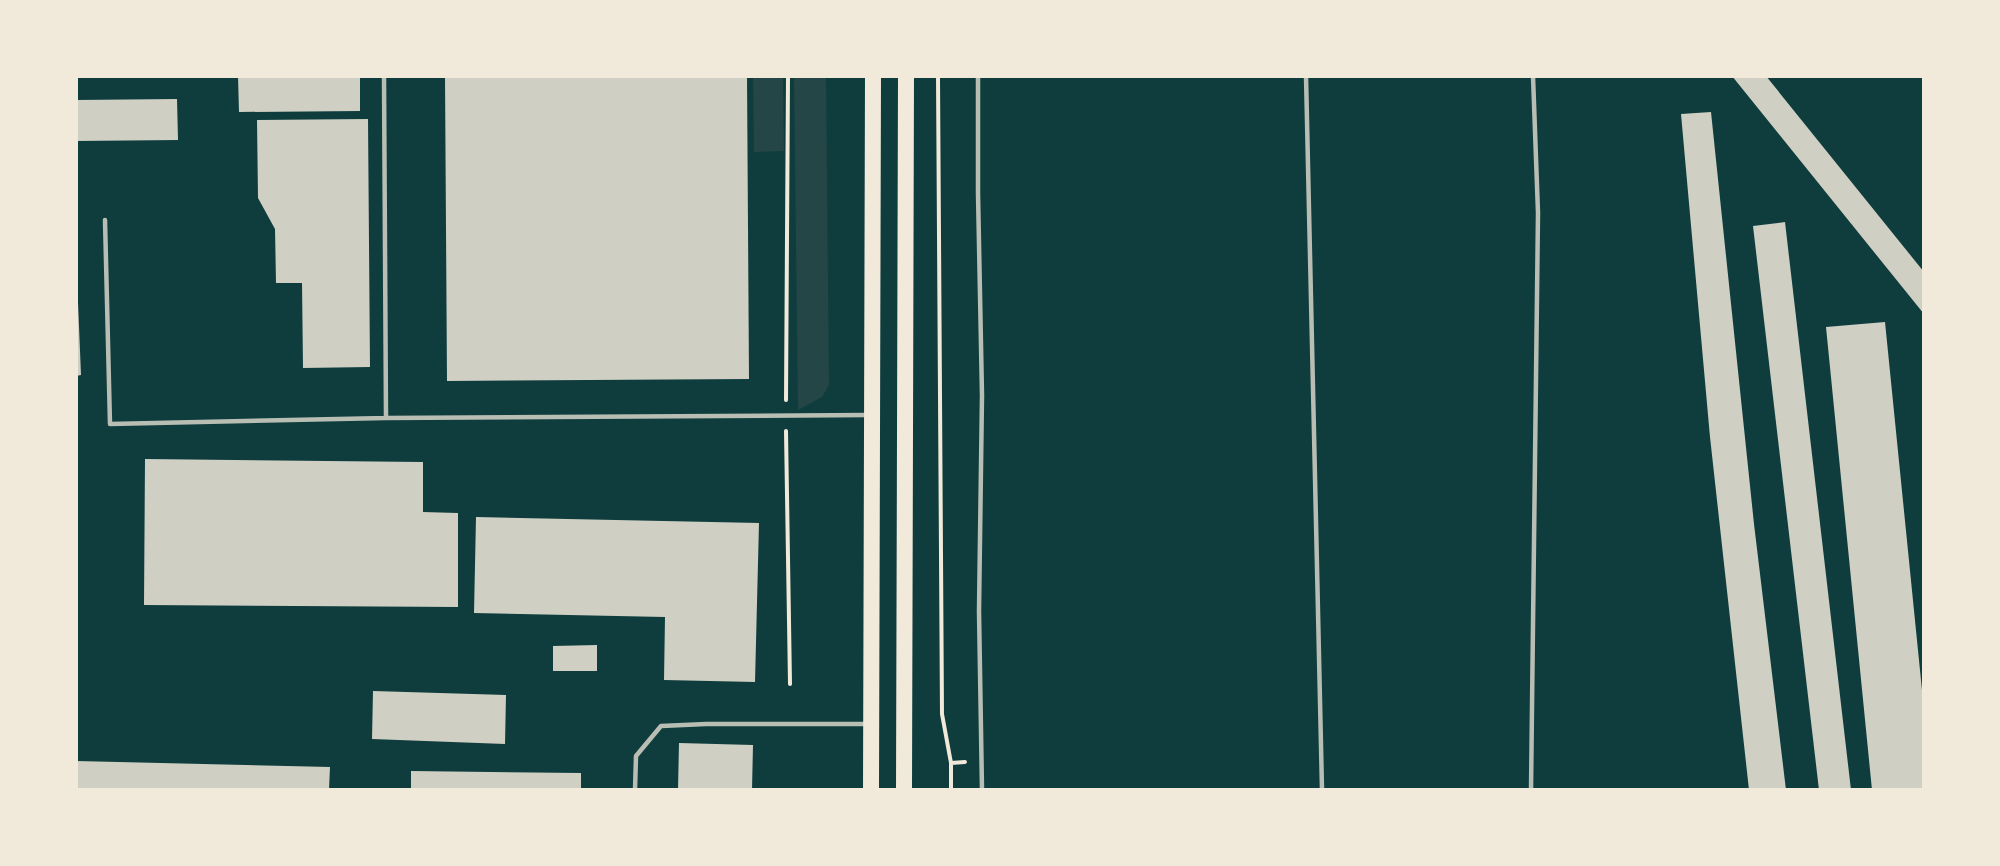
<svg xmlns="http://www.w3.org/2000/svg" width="2000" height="866" font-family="Bitter,serif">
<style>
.green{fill:#244646}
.building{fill:#cfcfc3}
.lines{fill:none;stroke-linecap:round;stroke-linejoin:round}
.path{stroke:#f1e9da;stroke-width:4}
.service{stroke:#b8beb3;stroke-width:4.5}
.trunk{stroke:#f1e9da;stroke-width:16}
</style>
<rect width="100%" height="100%" fill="#0f3d3e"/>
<!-- green -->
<path class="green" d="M 753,77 L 783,77 L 784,151 L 754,152 Z
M 794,77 L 826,77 L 829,385 L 822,397 L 798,410 Z"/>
<!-- building -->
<path class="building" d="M 238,76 L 360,76 L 360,111 L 239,112 Z
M 445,76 L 747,76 L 749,379 L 447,381 Z
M 1732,76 L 1766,76 L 1924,272 L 1924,314 Z
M 177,99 L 178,140 L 76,141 L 76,100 Z
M 1711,112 L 1754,524 L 1786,790 L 1749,790 L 1710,437 L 1681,114 Z
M 368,119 L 370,367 L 303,368 L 302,283 L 276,283 L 275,229 L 258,198 L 257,120 Z
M 1785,222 L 1851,790 L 1819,790 L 1753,226 Z
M 76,302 L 78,302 L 81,375 L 76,376 Z
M 1885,322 L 1924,710 L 1924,790 L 1872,790 L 1826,327 Z
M 145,459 L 423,462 L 423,512 L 458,513 L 458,607 L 144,605 Z
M 476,517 L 759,523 L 755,682 L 664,680 L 665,617 L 474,613 Z
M 597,645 L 597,671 L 553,671 L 553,646 Z
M 373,691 L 506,695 L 505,744 L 372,739 Z
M 679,743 L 753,745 L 752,790 L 678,790 Z
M 76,761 L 330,767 L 329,790 L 76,790 Z
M 411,771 L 581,773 L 581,790 L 411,790 Z"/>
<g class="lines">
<!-- path -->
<path class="path" d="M 938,76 L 942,714 L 951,763 L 951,790
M 786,400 L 788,76
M 786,431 L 790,684
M 951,763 L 965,762"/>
<!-- service -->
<path class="service" d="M 384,76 L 386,418
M 978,76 L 978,193 L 982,395 L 979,611 L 982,790
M 1306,76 L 1322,790
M 105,220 L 110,424 L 386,418 L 869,415
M 635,790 L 636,756 L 661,726 L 706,724 L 868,724
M 1531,790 L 1538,213 L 1533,76"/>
<!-- trunk -->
<path class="trunk" d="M 871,790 L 873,76
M 904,790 L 906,76"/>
</g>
<!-- border -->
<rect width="2000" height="866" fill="none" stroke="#f1e9da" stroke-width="156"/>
</svg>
